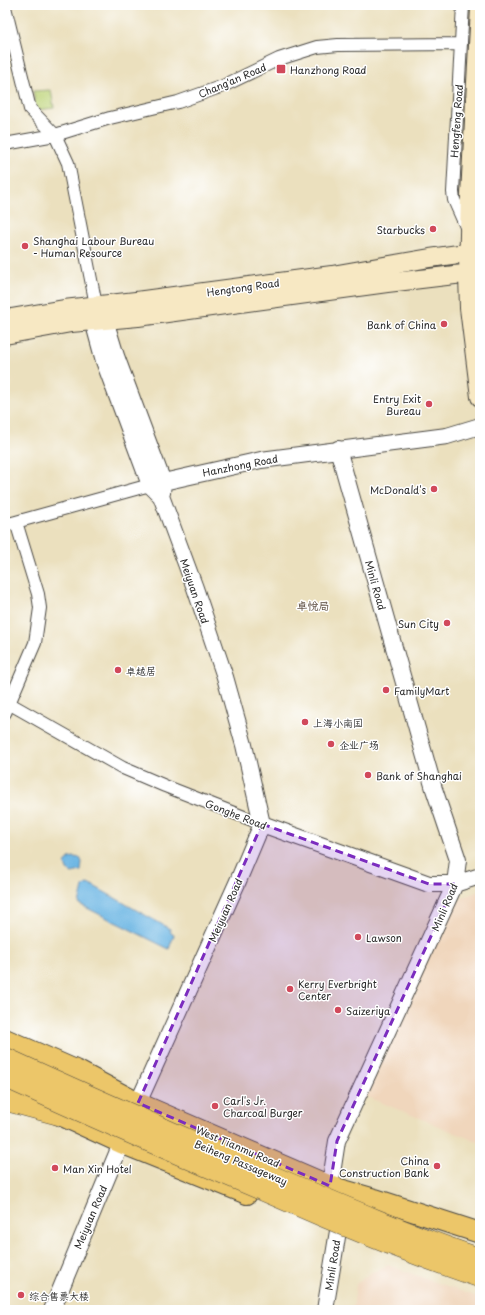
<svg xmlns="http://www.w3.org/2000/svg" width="485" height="1315" font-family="'Playpen Sans','LXGW WenKai TC',sans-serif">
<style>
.built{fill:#f0d6bc}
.green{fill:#bed479;stroke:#748052}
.water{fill:#6bb5e3;stroke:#4b7087}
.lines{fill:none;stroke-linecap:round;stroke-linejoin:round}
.minor-casing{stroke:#484641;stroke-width:14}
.tertiary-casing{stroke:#484641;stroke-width:18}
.secondary-casing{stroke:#484641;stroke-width:20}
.primary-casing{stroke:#484641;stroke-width:22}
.trunk-casing{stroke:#484641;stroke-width:22}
.minor{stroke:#fff;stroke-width:12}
.tertiary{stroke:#fff;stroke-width:16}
.secondary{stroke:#f7e8c3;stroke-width:18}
.primary{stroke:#ecc669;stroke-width:20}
.trunk{stroke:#ecc669;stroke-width:21}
.secondary-bridge-casing{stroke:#484641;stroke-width:20;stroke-linecap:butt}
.trunk-bridge-casing{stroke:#484641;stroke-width:22;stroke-linecap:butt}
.secondary-bridge{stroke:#f7e8c3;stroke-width:18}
.trunk-bridge{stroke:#ecc669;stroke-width:21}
.marked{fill:#7b2cbf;fill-opacity:0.2;stroke:#7b2cbf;stroke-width:3;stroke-dasharray:8 5;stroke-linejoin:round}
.poi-dot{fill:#d1495b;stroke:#fff;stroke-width:1.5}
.labels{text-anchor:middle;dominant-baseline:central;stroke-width:3;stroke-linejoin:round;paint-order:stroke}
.poi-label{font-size:10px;fill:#2b2b2b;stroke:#fff;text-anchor:start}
.street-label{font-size:10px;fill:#2b2b2b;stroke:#fff}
.neighbourhood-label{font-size:11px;font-weight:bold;fill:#67594d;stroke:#fff}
</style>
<rect width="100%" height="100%" fill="#fff"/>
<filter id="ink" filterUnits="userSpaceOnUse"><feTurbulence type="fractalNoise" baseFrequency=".025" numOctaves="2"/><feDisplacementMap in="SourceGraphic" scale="8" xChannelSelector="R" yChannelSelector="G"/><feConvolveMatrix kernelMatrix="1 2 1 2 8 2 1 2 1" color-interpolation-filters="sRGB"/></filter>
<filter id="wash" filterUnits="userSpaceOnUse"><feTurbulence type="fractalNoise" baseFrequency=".012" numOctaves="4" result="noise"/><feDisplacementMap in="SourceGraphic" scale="16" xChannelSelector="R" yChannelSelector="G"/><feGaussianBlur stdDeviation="0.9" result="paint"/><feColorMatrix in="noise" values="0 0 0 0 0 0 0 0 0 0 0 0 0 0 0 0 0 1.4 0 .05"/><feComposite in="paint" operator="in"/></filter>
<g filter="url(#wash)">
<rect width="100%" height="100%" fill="#ebe0be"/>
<!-- built -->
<path class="built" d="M 480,891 L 480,1143 L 365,1096 L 452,907 L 463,897 Z
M 388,1265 L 480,1298 L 480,1310 L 353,1310 L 356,1284 L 370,1273 Z"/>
<!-- green -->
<path class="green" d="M 51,90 L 54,108 L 36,110 L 33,91 Z"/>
<!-- water -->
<path class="water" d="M 74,857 L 80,858 L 82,862 L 81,871 L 72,873 L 67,870 L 65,864 L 69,858 Z
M 86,884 L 92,885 L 170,929 L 171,933 L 174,935 L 169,949 L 79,904 L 83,887 Z"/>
</g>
<g filter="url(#ink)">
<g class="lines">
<defs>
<path id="minor" d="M 463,5 L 453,192 L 454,200 L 467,229
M 5,7 L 30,109 L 55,135 L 68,163 L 96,305
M 5,144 L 55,135 L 110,118 L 178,102 L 223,86 L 279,59 L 317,47 L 338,45 L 461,44
M 5,525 L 150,485
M 5,701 L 123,768 L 165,786 L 262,824
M 5,713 L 35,643 L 40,608 L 38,594 L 16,522"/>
<path id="tertiary" d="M 99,310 L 105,320 L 116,356 L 163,482 L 162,493
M 150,485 L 261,460 L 447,436 L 480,426
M 262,824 L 429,884 L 455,884 L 480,876
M 52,1310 L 138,1103 L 238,881 L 262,824 L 244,745 L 225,677 L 195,588 L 161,496 L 150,485 L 104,361 L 93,321 L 95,309
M 325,1310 L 338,1231 L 330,1186 L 337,1141 L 455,884 L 458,860 L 434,789 L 338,449"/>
<path id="secondary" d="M 470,195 L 468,274 L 469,308 L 480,397
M 5,319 L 64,309 L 136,301 L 332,275 L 430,258 L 480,251
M 5,335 L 71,323 L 138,317 L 387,283 L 480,272"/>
<path id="primary" d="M 5,1039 L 80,1072 L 138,1103 L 330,1186 L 375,1199 L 480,1233
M 5,1090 L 121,1143 L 247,1194"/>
<path id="trunk" d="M 5,1100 L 61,1115"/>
</defs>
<!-- minor casing -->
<use href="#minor" class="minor-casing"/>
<!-- tertiary casing -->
<use href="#tertiary" class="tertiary-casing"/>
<!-- secondary casing -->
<use href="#secondary" class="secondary-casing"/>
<!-- primary casing -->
<use href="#primary" class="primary-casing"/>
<!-- trunk casing -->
<use href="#trunk" class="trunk-casing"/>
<!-- minor -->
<use href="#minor" class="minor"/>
<!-- tertiary -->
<use href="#tertiary" class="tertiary"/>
<!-- secondary -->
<use href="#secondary" class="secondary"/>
<!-- primary -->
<use href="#primary" class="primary"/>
<!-- trunk -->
<use href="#trunk" class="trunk"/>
<defs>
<path id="secondary-bridge" d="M 470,195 L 480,8"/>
<path id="trunk-bridge" d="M 5,1058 C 94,1099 184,1138 274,1177 C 342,1206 410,1235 480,1259
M 5,1077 C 93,1117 182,1156 272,1194 C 340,1224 409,1253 480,1277"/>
</defs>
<!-- secondary-bridge casing -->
<use href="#secondary-bridge" class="secondary-bridge-casing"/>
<!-- trunk-bridge casing -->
<use href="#trunk-bridge" class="trunk-bridge-casing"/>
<!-- secondary-bridge -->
<use href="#secondary-bridge" class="secondary-bridge"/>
<!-- trunk-bridge -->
<use href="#trunk-bridge" class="trunk-bridge"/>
</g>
</g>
<!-- marked area -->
<path class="marked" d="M 262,824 L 429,884 L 455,884 L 337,1141 L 330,1186 L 138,1103 Z"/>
<!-- markers -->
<g class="poi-dot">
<rect x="276" y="64" width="10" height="10" rx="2"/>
<circle cx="433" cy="229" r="4"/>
<circle cx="25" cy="246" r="4"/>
<circle cx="444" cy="324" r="4"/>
<circle cx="429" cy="404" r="4"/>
<circle cx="434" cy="489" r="4"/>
<circle cx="447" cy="623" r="4"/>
<circle cx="118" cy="670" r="4"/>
<circle cx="386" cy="690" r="4"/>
<circle cx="305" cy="722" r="4"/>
<circle cx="331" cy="744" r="4"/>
<circle cx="368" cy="775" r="4"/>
<circle cx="358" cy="937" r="4"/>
<circle cx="290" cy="989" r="4"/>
<circle cx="338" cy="1010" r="4"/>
<circle cx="215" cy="1106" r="4"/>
<circle cx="437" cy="1166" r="4"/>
<circle cx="55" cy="1168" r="4"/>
<circle cx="21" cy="1295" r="4"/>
</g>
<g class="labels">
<!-- poi labels -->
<g class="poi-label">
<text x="290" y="69">Hanzhong Road</text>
<text x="425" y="229" text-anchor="end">Starbucks</text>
<text x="33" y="240">Shanghai Labour Bureau<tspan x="33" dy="12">- Human Resource</tspan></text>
<text x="436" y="324" text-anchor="end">Bank of China</text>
<text x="421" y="398" text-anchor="end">Entry Exit<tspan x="421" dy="12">Bureau</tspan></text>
<text x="426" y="489" text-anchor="end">McDonald's</text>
<text x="439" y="623" text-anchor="end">Sun City</text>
<text x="126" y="670">卓越居</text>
<text x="394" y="690">FamilyMart</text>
<text x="313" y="722">上海小南国</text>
<text x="339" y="744">企业广场</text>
<text x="376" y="775">Bank of Shanghai</text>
<text x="366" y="937">Lawson</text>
<text x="298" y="983">Kerry Everbright<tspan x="298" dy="12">Center</tspan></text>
<text x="346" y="1010">Saizeriya</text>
<text x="223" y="1100">Carl's Jr.<tspan x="223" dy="12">Charcoal Burger</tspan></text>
<text x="429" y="1160" text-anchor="end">China<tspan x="429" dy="12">Construction Bank</tspan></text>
<text x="63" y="1168">Man Xin Hotel</text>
<text x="29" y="1295">综合售票大楼</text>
</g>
<!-- street labels -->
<g class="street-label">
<text transform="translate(232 80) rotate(-23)">Chang'an Road</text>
<text transform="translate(456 121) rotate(-86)">Hengfeng Road</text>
<text transform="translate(243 287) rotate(-8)">Hengtong Road</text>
<text transform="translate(240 465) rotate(-11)">Hanzhong Road</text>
<text transform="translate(376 585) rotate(74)">Minli Road</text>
<text transform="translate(195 591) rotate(71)">Meiyuan Road</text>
<text transform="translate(236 814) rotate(21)">Gonghe Road</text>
<text transform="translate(444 907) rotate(-67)">Minli Road</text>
<text transform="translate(225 910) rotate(-66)">Meiyuan Road</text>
<text transform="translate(238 1146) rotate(23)">West Tianmu Road</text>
<text transform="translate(241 1162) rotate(23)">Beiheng Passageway</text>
<text transform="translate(90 1217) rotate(-67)">Meiyuan Road</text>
<text transform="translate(332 1265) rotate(-81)">Minli Road</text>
</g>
<!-- neighbourhood labels -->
<g class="neighbourhood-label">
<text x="313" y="605">卓悦局</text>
</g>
</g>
<!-- margin -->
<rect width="485" height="1315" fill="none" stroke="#fff" stroke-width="20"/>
</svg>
